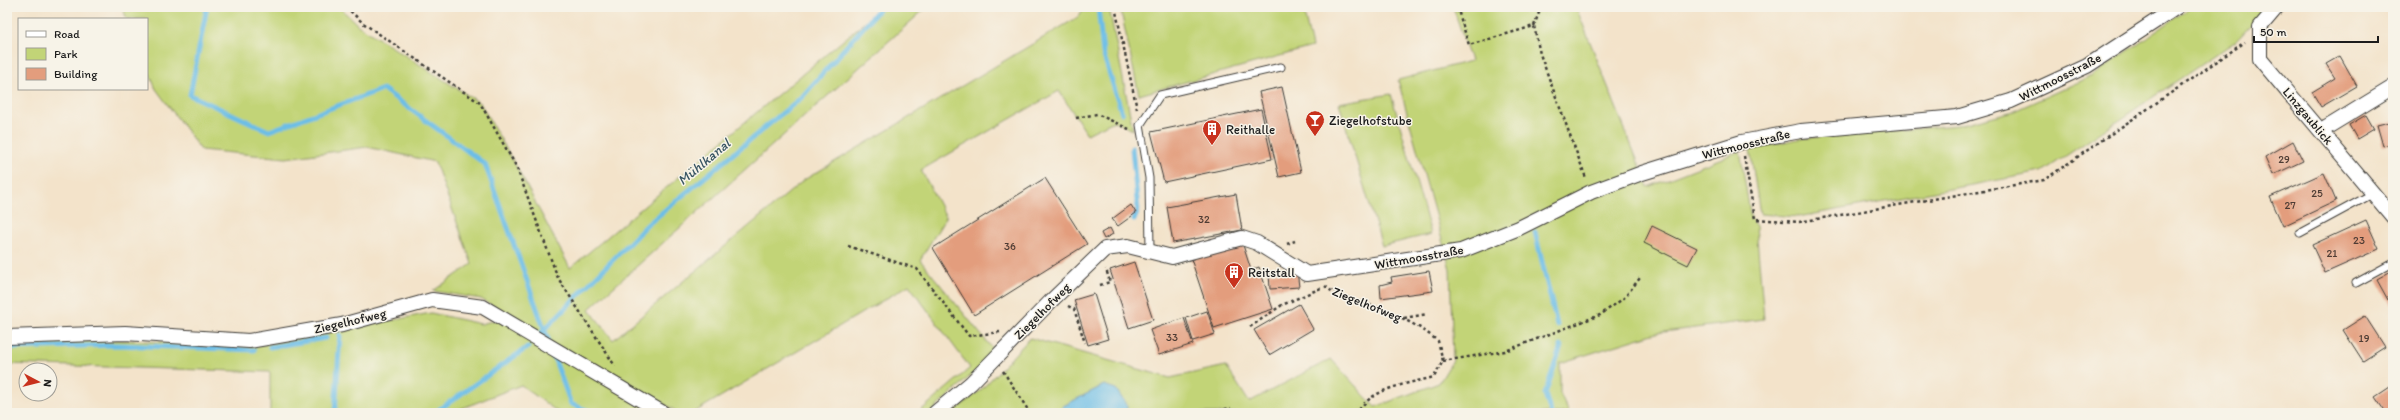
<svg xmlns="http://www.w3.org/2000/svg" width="2400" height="420" font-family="Itim,sans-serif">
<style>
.green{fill:#c2d477;stroke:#6f784a}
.water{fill:#6cbee7;stroke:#446d82}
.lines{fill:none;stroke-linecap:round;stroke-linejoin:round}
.stream{stroke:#6cbee7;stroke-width:5}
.building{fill:#e39d7d}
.service-casing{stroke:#3c3a36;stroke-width:9}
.minor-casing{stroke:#3c3a36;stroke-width:16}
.path{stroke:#3c3a36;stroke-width:2.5;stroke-dasharray:3 3;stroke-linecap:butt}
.service{stroke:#fff;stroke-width:7}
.minor{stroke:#fff;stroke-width:14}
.labels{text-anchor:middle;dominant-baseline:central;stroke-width:3;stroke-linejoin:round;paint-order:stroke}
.number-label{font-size:11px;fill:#4e3c34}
.street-label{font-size:13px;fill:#1c1c1c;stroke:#f7f3e8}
.poi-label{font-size:13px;fill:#1c1c1c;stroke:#f7f3e8;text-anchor:start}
.water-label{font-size:14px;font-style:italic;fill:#385563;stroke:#f7f3e8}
</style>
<rect width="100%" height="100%" fill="#f7f3e8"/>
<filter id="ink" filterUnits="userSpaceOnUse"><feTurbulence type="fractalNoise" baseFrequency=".025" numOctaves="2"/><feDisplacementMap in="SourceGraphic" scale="8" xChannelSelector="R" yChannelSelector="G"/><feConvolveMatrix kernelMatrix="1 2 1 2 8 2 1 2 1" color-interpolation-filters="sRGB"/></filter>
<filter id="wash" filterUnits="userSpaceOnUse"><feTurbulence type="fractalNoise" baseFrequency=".012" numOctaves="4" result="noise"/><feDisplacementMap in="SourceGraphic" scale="16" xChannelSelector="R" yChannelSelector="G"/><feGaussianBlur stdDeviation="0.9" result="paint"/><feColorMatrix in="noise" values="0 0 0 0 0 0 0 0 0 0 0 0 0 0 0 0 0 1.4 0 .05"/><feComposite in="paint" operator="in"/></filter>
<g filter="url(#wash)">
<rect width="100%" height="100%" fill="#f3e3ca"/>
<!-- green -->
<path class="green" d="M 122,7 L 339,7 L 359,26 L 480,103 L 516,166 L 570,268 L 883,7 L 927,7 L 589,309 L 613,340 L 804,180 L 1078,17 L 1085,7 L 1109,7 L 1133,130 L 1114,121 L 1087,134 L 1059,91 L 921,170 L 946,217 L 920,260 L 992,348 L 1012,333 L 1015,335 L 930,413 L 918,413 L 970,368 L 909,285 L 693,413 L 679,413 L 661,402 L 674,413 L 559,413 L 521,385 L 450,413 L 270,413 L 270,372 L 7,364 L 7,343 L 119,340 L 254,346 L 431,313 L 481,324 L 510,316 L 481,299 L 433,291 L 472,264 L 435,162 L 367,147 L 286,158 L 201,150 L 156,89 L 147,68 L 147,19 L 127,19 Z
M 1120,7 L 1329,7 L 1304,13 L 1312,47 L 1139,95 Z
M 1453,7 L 1576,7 L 1648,187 L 1740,151 L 1751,219 L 1756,226 L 1764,319 L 1656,333 L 1560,363 L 1560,393 L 1569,413 L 952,413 L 981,390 L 1030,338 L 1170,378 L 1226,366 L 1249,402 L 1331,359 L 1375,407 L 1439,383 L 1453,360 L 1450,269 L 1398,80 L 1471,61 Z
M 2191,7 L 2268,7 L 2236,41 L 2042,172 L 1798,217 L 1760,214 L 1750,149 L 1798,139 L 1958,125 L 2014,111 L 2092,76 Z
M 1391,94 L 1431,234 L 1382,246 L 1339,103 Z"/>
<!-- water -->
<path class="water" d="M 1104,385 L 1116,389 L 1127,406 L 1127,413 L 1058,413 L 1063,406 Z"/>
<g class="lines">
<!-- stream -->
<path class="stream" d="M 207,7 L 190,95 L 269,131 L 383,89 L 485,164 L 548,339
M 1098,7 L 1103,53 L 1122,113
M 1132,148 L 1138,210 L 1134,220
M 1535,232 L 1557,325
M 541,333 L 647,225 L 802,97 L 881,7
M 270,347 L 326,338
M 7,348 L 117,345 L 254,350
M 553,355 L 571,404 L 594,413
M 335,413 L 340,335
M 434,413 L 528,347
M 1551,413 L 1545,394 L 1561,346"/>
</g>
<g id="blocks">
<!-- building -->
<path class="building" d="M 2340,56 L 2357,86 L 2321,107 L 2312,92 L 2335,78 L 2326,64 Z
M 1282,87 L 1301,172 L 1279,177 L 1259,92 Z
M 1261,109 L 1272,159 L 1164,182 L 1151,132 Z
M 2366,115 L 2374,129 L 2357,139 L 2349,125 Z
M 2393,121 L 2393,143 L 2383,146 L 2377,125 Z
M 2293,141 L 2303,161 L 2273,175 L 2265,157 Z
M 2324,173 L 2336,201 L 2283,226 L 2270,197 Z
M 1045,178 L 1087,244 L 974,315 L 933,248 Z
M 1236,194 L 1242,230 L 1173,243 L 1167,207 Z
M 1131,205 L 1136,213 L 1118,226 L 1112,219 Z
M 2366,220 L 2379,249 L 2325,273 L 2312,245 Z
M 1652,226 L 1697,248 L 1688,265 L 1644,243 Z
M 1110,228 L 1113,234 L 1104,239 L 1101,233 Z
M 1242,242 L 1251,270 L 1259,267 L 1273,309 L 1214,328 L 1191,259 Z
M 1134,262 L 1153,320 L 1129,328 L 1110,270 Z
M 1297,271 L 1299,287 L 1270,289 L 1269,273 Z
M 1429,271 L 1433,291 L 1381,298 L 1380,285 L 1392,282 L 1391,277 Z
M 2393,271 L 2393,309 L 2377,280 Z
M 1094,294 L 1108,339 L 1088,345 L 1074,300 Z
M 1299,304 L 1313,329 L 1269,355 L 1254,330 Z
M 1207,311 L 1215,334 L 1193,341 L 1186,318 Z
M 2365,316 L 2385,347 L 2363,361 L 2343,330 Z
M 1184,318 L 1193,344 L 1159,355 L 1150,330 Z
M 2393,385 L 2393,413 L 2386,413 L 2375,397 Z"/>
</g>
</g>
<g filter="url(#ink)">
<use href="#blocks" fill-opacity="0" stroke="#3c3a36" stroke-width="1"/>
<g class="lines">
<defs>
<path id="service" d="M 2300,233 L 2374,193
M 1150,251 L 1149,178 L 1140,125 L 1160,95 L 1281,67
M 2356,283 L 2393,263"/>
<path id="minor" d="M 2277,7 L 2260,27 L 2260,59 L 2393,217
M 2321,131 L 2393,87
M 7,337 L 125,333 L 249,341 L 342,325 L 432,300 L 483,307 L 663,413
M 935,413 L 971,383 L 1050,302 L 1105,249 L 1128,246 L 1172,257 L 1242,238 L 1257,243 L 1307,274 L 1461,251 L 1519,228 L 1591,192 L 1642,173 L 1742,142 L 1801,131 L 1957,117 L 2011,101 L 2087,66 L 2177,7"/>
</defs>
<!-- service casing -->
<use href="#service" class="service-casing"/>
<!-- minor casing -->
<use href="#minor" class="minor-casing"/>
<!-- path -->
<path class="path" d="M 346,7 L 363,23 L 480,103 L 516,166 L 558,278 L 615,366
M 1115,7 L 1137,109
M 1457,7 L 1469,45 L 1534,26 L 1540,54 L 1586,178
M 1534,26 L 1541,7
M 1076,118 L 1097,114 L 1129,129
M 1744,156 L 1755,219 L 1799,222 L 2044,180 L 2245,42
M 1287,244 L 1295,241
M 848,246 L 917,269 L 969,336 L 1000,332
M 1100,285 L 1110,282 L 1106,269
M 1325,286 L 1334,293 L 1393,313 L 1422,329 L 1438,341 L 1443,361 L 1434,377 C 1408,384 1372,387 1357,413
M 1068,306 L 1074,309 L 1085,343
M 1404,318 L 1427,314
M 1250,327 L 1282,305 L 1321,288
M 1443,361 L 1505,351 L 1600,315 L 1624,298 L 1640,278
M 1003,371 L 1030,413
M 1207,413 L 1231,408"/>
<!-- service -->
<use href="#service" class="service"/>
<!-- minor -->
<use href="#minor" class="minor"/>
</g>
</g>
<!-- icons -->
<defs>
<symbol id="bar-pin" viewBox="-11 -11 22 30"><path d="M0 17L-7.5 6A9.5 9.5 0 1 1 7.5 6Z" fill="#c8321e" stroke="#f7f3e8"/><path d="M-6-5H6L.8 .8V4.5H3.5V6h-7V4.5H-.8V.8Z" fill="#fff"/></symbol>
<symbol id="building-pin" viewBox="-11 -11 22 30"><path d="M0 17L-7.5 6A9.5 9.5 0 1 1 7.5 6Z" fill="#c8321e" stroke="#f7f3e8"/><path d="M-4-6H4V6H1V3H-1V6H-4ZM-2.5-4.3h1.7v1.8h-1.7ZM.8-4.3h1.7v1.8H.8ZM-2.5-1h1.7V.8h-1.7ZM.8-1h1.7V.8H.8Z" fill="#fff"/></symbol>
</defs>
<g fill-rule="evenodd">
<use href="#bar-pin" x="1304" y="109" width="22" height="30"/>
<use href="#building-pin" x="1201" y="118" width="22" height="30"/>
<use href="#building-pin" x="1223" y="261" width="22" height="30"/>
</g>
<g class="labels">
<!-- number labels -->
<g class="number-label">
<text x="2284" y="159">29</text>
<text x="2317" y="193">25</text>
<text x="2290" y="205">27</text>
<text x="1204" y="219">32</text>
<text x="2359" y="240">23</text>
<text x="1010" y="246">36</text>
<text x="2332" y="253">21</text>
<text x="1172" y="337">33</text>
<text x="2364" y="338">19</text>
</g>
<!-- street labels -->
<g class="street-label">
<text transform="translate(2060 77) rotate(-27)">Wittmoosstraße</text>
<text transform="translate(2308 116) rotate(50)">Linzgaublick</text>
<text transform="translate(1746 144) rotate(-14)">Wittmoosstraße</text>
<text transform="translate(1419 257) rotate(-10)">Wittmoosstraße</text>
<text transform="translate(1367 304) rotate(22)">Ziegelhofweg</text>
<text transform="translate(1042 311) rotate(-45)">Ziegelhofweg</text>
<text transform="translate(350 321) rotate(-13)">Ziegelhofweg</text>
</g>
<!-- poi labels -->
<g class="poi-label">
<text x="1329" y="120">Ziegelhofstube</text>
<text x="1226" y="129">Reithalle</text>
<text x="1248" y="272">Reitstall</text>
</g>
<!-- water labels -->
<g class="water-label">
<text transform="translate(704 162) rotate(-40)">Mühlkanal</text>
</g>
</g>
<!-- margin -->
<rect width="2400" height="420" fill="none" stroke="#f7f3e8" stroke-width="24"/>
<!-- legend -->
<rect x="18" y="18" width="130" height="72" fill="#f7f3e8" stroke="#9f9d96"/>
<rect x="26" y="31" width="20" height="6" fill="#ffffff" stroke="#9f9d96"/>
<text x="54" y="38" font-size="12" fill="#1c1c1c">Road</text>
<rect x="26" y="48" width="20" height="12" fill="#c2d477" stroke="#9f9d96"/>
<text x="54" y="58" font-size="12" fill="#1c1c1c">Park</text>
<rect x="26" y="68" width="20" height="12" fill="#e39d7d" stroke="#9f9d96"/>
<text x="54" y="78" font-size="12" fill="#1c1c1c">Building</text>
<!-- north arrow -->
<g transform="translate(38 382) rotate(97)"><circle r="19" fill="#f7f3e8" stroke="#9f9d96"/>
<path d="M0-3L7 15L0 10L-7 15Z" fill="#c8321e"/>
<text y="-6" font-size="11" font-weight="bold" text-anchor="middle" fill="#1c1c1c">N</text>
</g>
<!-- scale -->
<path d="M2254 36v6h124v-6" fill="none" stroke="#1c1c1c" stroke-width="2"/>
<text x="2260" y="36" font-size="12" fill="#1c1c1c" stroke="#f7f3e8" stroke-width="3" paint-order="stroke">50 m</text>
</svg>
